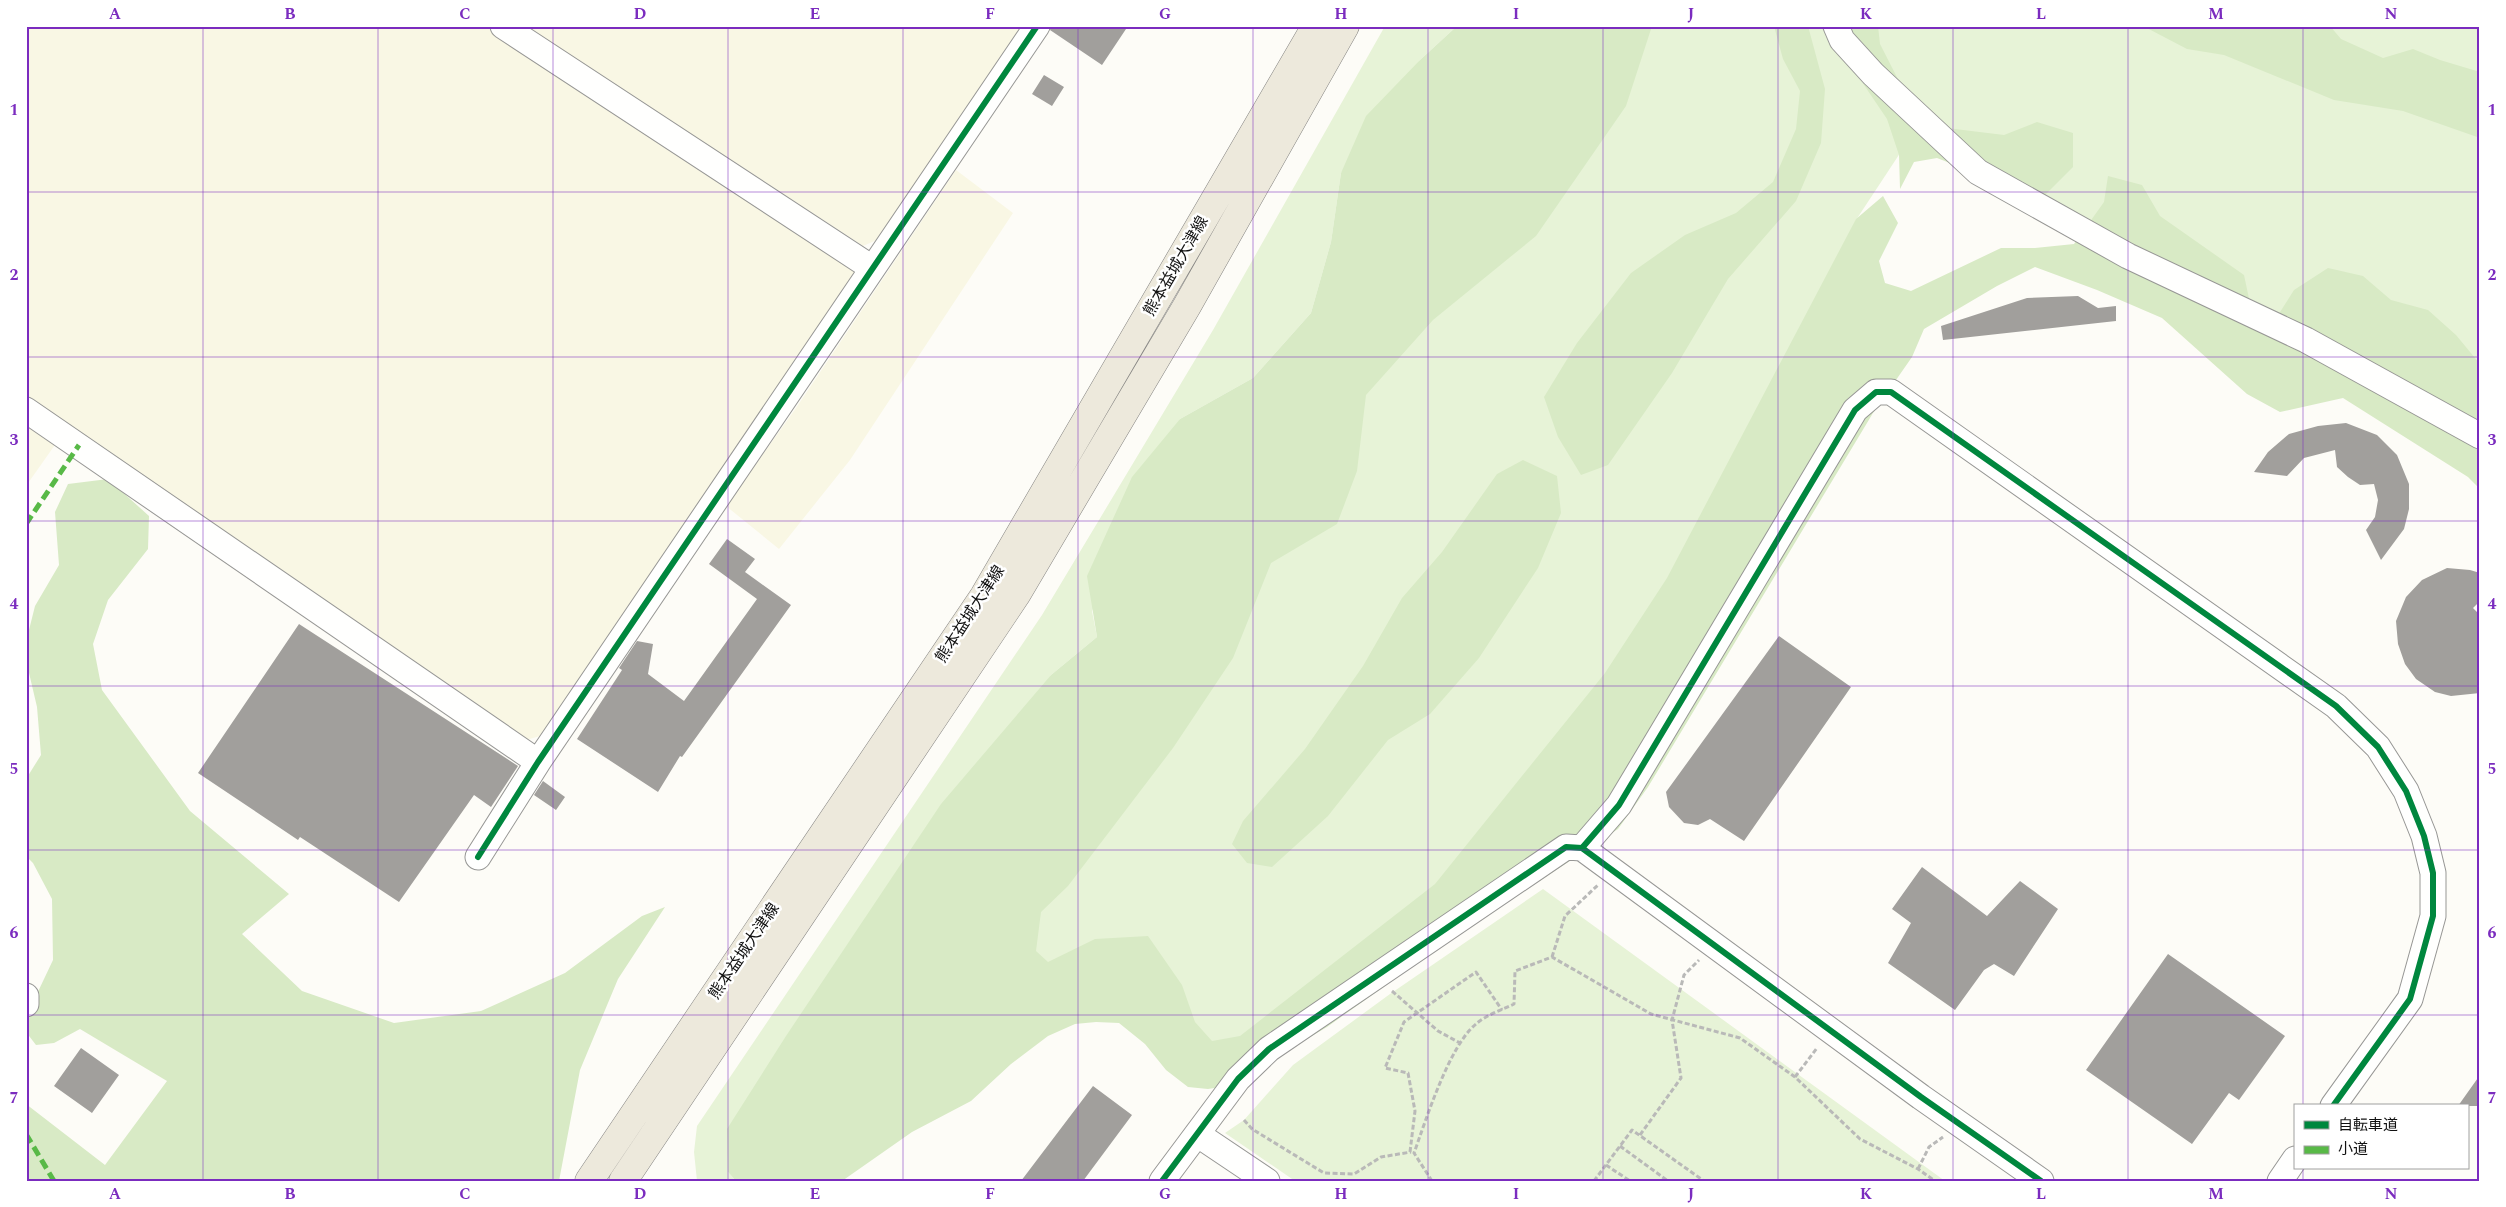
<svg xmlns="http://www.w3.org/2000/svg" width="2506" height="1207" font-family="Spectral,'Noto Sans JP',serif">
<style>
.farmland{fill:#f9f7e4}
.green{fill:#e7f3d7}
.forest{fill:#d8eac5}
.building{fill:#a19f9c}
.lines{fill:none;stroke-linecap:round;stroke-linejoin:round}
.minor-casing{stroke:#979795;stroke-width:27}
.major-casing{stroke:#858482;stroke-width:29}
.path{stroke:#b9b9b8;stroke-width:3;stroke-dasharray:5 2.5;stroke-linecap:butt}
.minor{stroke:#fffffe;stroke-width:25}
.major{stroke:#ede9dc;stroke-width:28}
.quiet{stroke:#58b947;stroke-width:5;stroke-dasharray:10 5;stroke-linecap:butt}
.cycleway-casing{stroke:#fff;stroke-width:9}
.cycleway{stroke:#00873e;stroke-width:6}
.grid{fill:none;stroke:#7b2cbf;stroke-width:1;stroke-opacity:0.55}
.labels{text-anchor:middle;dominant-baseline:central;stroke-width:5;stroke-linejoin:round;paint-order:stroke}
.street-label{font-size:16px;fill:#111;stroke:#fff}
.neatline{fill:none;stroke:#7b2cbf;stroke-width:2}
.grid-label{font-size:16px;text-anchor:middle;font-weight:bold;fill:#7b2cbf}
</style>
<rect width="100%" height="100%" fill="#fdfcf7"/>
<!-- farmland -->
<path class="farmland" d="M 26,26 L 486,26 L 858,269 L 540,736 L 526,740 L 26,397 Z
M 526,26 L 1022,26 L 879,239 L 863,246 Z
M 956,170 L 1013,213 L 850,460 L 779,549 L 726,506 L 796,408 Z
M 26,421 L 57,442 L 26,486 Z"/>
<!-- green -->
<path class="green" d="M 1385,26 L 1457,26 L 1420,60 L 1341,173 L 1331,242 L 1311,313 L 1253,378 L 1180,419 L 1092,611 L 1097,637 L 1051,675 L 728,1172 L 736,1181 L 697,1181 L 694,1152 L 697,1126 L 1042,615 L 1213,330 Z
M 1553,26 L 2480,26 L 2480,426 L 1914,132 L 1856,220 L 1563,803 L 1215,1069 L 1172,1027 L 1009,991 L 993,913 Z
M 1543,889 L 1945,1181 L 1295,1181 L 1225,1133 L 1244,1120 L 1293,1065 L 1390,994 Z"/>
<!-- forest -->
<path class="forest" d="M 1457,26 L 1652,26 L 1626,106 L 1536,236 L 1433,320 L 1366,395 L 1357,471 L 1337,524 L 1271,563 L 1233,658 L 1173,748 L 1068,886 L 1041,912 L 1036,951 L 1048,962 L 1095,939 L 1148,936 L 1182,985 L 1195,1022 L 1212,1041 L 1240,1036 L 1435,884 L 1605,673 L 1667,578 L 1856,219 L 1883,196 L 1898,223 L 1879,261 L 1885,283 L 1911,291 L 2001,248 L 2035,248 L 2074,244 L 2104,202 L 2108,176 L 2142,185 L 2160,216 L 2244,275 L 2251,308 L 2275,320 L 2294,290 L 2328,268 L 2363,276 L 2391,300 L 2428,310 L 2456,335 L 2480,364 L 2480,489 L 2468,477 L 2343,398 L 2280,412 L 2247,394 L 2162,318 L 2097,290 L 2035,267 L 1997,286 L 1924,329 L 1912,357 L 1873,413 L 1648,787 L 1618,829 L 1444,944 L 1327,1027 L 1227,1086 L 1208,1089 L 1188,1087 L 1166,1070 L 1145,1044 L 1119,1023 L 1096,1022 L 1075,1024 L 1048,1036 L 1011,1064 L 971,1101 L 912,1132 L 842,1181 L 736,1181 L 728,1172 L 727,1129 L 786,1036 L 941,804 L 1051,675 L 1097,637 L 1087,576 L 1132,477 L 1180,419 L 1253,378 L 1311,313 L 1331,242 L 1341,173 L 1366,116 L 1420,60 Z
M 1774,26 L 1808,26 L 1825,89 L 1821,143 L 1796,201 L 1728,279 L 1672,373 L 1608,465 L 1581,475 L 1558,437 L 1544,397 L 1577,343 L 1631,273 L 1685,235 L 1736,213 L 1773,182 L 1796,129 L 1800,91 L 1783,59 Z
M 1847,26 L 1878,26 L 1880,44 L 1904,91 L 1947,128 L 2004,135 L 2037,122 L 2073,133 L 2073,167 L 2041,199 L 1937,158 L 1914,162 L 1900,189 L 1899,155 L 1887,119 L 1864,85 Z
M 2143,26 L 2330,26 L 2341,39 L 2383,58 L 2413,49 L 2440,60 L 2480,72 L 2480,138 L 2403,111 L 2334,100 L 2224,55 L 2187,49 Z
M 1523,460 L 1557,476 L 1561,513 L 1538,568 L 1479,658 L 1430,714 L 1388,740 L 1328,816 L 1272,867 L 1247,863 L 1232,844 L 1243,821 L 1305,749 L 1363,666 L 1402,598 L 1442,552 L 1497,474 Z
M 108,479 L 149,516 L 148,549 L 108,600 L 93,644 L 102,690 L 190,811 L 289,894 L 242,934 L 302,991 L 394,1023 L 481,1011 L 565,973 L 642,916 L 665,907 L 618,979 L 580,1070 L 559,1181 L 26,1181 L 26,1104 L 105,1165 L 167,1081 L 80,1029 L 54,1043 L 36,1045 L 26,1032 L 26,1017 L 53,960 L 52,899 L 33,863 L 26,856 L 26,779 L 41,755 L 37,707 L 26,660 L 26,642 L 35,606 L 59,565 L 55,512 L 68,484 Z"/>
<!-- building -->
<path class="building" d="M 1051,26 L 1128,26 L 1102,65 L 1050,30 Z
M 1044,75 L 1064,87 L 1052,106 L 1032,94 Z
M 2078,296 L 2098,308 L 2116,306 L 2116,321 L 1943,340 L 1941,326 L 2027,298 Z
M 2346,423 L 2377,435 L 2397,455 L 2409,484 L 2409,509 L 2404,529 L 2381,560 L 2366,530 L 2375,517 L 2378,500 L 2374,484 L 2360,485 L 2348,477 L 2337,467 L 2335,450 L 2304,458 L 2287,476 L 2254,472 L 2268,452 L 2289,434 L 2318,426 Z
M 727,539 L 755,559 L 745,572 L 791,605 L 682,757 L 680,756 L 658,792 L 577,739 L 622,670 L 619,668 L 637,641 L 653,644 L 648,674 L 684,701 L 757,599 L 709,564 Z
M 2447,568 L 2470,570 L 2480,573 L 2480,601 L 2473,608 L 2480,615 L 2480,693 L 2451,696 L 2435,692 L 2416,679 L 2405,664 L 2398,644 L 2396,621 L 2406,597 L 2422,580 Z
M 299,624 L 518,766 L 491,807 L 474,795 L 399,902 L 300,837 L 298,840 L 198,773 Z
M 1779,636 L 1851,687 L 1744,841 L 1710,819 L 1698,825 L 1684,823 L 1669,807 L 1666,792 Z
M 543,781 L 565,797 L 556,810 L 534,795 Z
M 1922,867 L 1987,916 L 2020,881 L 2058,909 L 2014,976 L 1994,964 L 1984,970 L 1955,1010 L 1888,963 L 1911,923 L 1892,909 Z
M 2168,954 L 2285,1036 L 2239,1100 L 2229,1093 L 2192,1144 L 2086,1070 Z
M 81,1048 L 119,1075 L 92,1113 L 54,1086 Z
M 2480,1075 L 2480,1106 L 2458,1106 Z
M 1093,1086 L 1132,1115 L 1083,1181 L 1021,1181 Z"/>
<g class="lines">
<defs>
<path id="minor" d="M 503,26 L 872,268
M 1836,26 L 1842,40 L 1873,74 L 1978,172 L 2128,256 L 2306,340 L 2480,436
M 26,410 L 538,762
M 1582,848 L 1619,805 L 1855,410 L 1876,392 L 1891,392 L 2336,706 L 2378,747 L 2406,791 L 2424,836 L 2433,873 L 2433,916 L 2410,999 L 2333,1106
M 478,857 L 538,762 L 1037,26
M 26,996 L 26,1004
M 1197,1134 L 1267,1181
M 1162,1181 L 1238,1079 L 1269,1049 L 1566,847 L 1582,848 L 1921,1097 L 2041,1181
M 2280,1181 L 2295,1159"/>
<path id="major" d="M 589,1181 L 984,596 L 1316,26
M 623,1181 L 1016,595 L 1187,306 L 1345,26"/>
</defs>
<!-- minor casing -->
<use href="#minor" class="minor-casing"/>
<!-- major casing -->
<use href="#major" class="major-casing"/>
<!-- path -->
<path class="path" d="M 1552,957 L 1565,916 L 1598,885
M 1392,991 L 1438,1031 L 1460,1043
M 1795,1077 L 1817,1048
M 1244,1120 L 1252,1129 L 1324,1173 L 1354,1174 L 1381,1157 L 1411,1152
M 1640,1135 L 1681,1078 L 1672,1020 L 1684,975 L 1699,960
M 1620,1146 L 1668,1181
M 1410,1152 L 1415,1111 L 1408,1073 L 1385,1068 L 1404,1022 L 1476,972 L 1502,1010
M 1606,1165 L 1630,1181
M 1918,1169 L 1929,1147 L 1943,1137
M 1432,1181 L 1414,1153 C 1426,1120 1449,1046 1476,1024 C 1486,1015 1502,1010 1514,1004 L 1515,971 L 1552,957 L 1651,1014 L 1740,1038 L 1795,1077 L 1860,1139 L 1918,1169 L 1935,1181
M 1594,1181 L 1632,1130 L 1704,1181"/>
<!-- minor -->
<use href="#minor" class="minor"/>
<!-- major -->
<use href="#major" class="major"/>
<!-- quiet -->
<path class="quiet" d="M 26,524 L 79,445
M 26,1134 L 54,1181"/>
<defs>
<path id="cycleway" d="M 1582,848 L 1619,805 L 1855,410 L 1876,392 L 1891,392 L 2336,706 L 2378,747 L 2406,791 L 2424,836 L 2433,873 L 2433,916 L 2410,999 L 2333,1106
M 478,857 L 538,762 L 1037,26
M 1162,1181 L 1238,1079 L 1269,1049 L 1566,847 L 1582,848 L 1921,1097 L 2041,1181"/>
</defs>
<!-- cycleway casing -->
<use href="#cycleway" class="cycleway-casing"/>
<!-- cycleway -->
<use href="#cycleway" class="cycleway"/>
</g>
<!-- grid -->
<path class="grid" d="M 203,26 L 203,1181M 378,26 L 378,1181M 553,26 L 553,1181M 728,26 L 728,1181M 903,26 L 903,1181M 1078,26 L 1078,1181M 1253,26 L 1253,1181M 1428,26 L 1428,1181M 1603,26 L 1603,1181M 1778,26 L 1778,1181M 1953,26 L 1953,1181M 2128,26 L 2128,1181M 2303,26 L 2303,1106M 26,192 L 2480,192M 26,357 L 2480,357M 26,521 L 2480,521M 26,686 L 2480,686M 26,850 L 2480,850M 26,1015 L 2480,1015M 2303,1168 L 2303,1181"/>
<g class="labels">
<!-- street labels -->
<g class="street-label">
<text transform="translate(1176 266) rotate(-60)">熊本益城大津線</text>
<text transform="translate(970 614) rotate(-57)">熊本益城大津線</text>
<text transform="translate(744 951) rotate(-56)">熊本益城大津線</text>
</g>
</g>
<!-- border -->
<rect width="2506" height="1207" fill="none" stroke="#ffffff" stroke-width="55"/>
<!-- legend -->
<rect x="2294" y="1104" width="175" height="65" fill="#ffffff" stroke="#a0a0a0"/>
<rect x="2304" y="1121" width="25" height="8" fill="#00873e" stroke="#a0a0a0"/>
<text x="2338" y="1130" font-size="15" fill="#111111">自転車道</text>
<rect x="2304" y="1146" width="25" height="8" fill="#58b947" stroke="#a0a0a0"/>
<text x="2338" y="1154" font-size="15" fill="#111111">小道</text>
<rect x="28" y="28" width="2450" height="1152" class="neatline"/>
<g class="grid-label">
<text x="115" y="19">A</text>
<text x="290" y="19">B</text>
<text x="465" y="19">C</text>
<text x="640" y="19">D</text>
<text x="815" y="19">E</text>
<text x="990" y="19">F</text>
<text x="1165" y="19">G</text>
<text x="1341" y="19">H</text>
<text x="1516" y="19">I</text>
<text x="1691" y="19">J</text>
<text x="1866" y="19">K</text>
<text x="2041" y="19">L</text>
<text x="2216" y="19">M</text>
<text x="2391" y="19">N</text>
<text x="14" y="115">1</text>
<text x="2492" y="115">1</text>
<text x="14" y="280">2</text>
<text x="2492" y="280">2</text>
<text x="14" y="445">3</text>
<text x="2492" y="445">3</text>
<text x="14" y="609">4</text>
<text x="2492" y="609">4</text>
<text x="14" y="774">5</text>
<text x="2492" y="774">5</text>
<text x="14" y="938">6</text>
<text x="2492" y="938">6</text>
<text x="14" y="1103">7</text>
<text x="2492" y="1103">7</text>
<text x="115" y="1199">A</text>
<text x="290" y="1199">B</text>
<text x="465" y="1199">C</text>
<text x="640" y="1199">D</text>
<text x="815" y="1199">E</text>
<text x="990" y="1199">F</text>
<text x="1165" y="1199">G</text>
<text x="1341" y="1199">H</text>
<text x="1516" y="1199">I</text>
<text x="1691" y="1199">J</text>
<text x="1866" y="1199">K</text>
<text x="2041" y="1199">L</text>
<text x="2216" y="1199">M</text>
<text x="2391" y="1199">N</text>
</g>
</svg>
